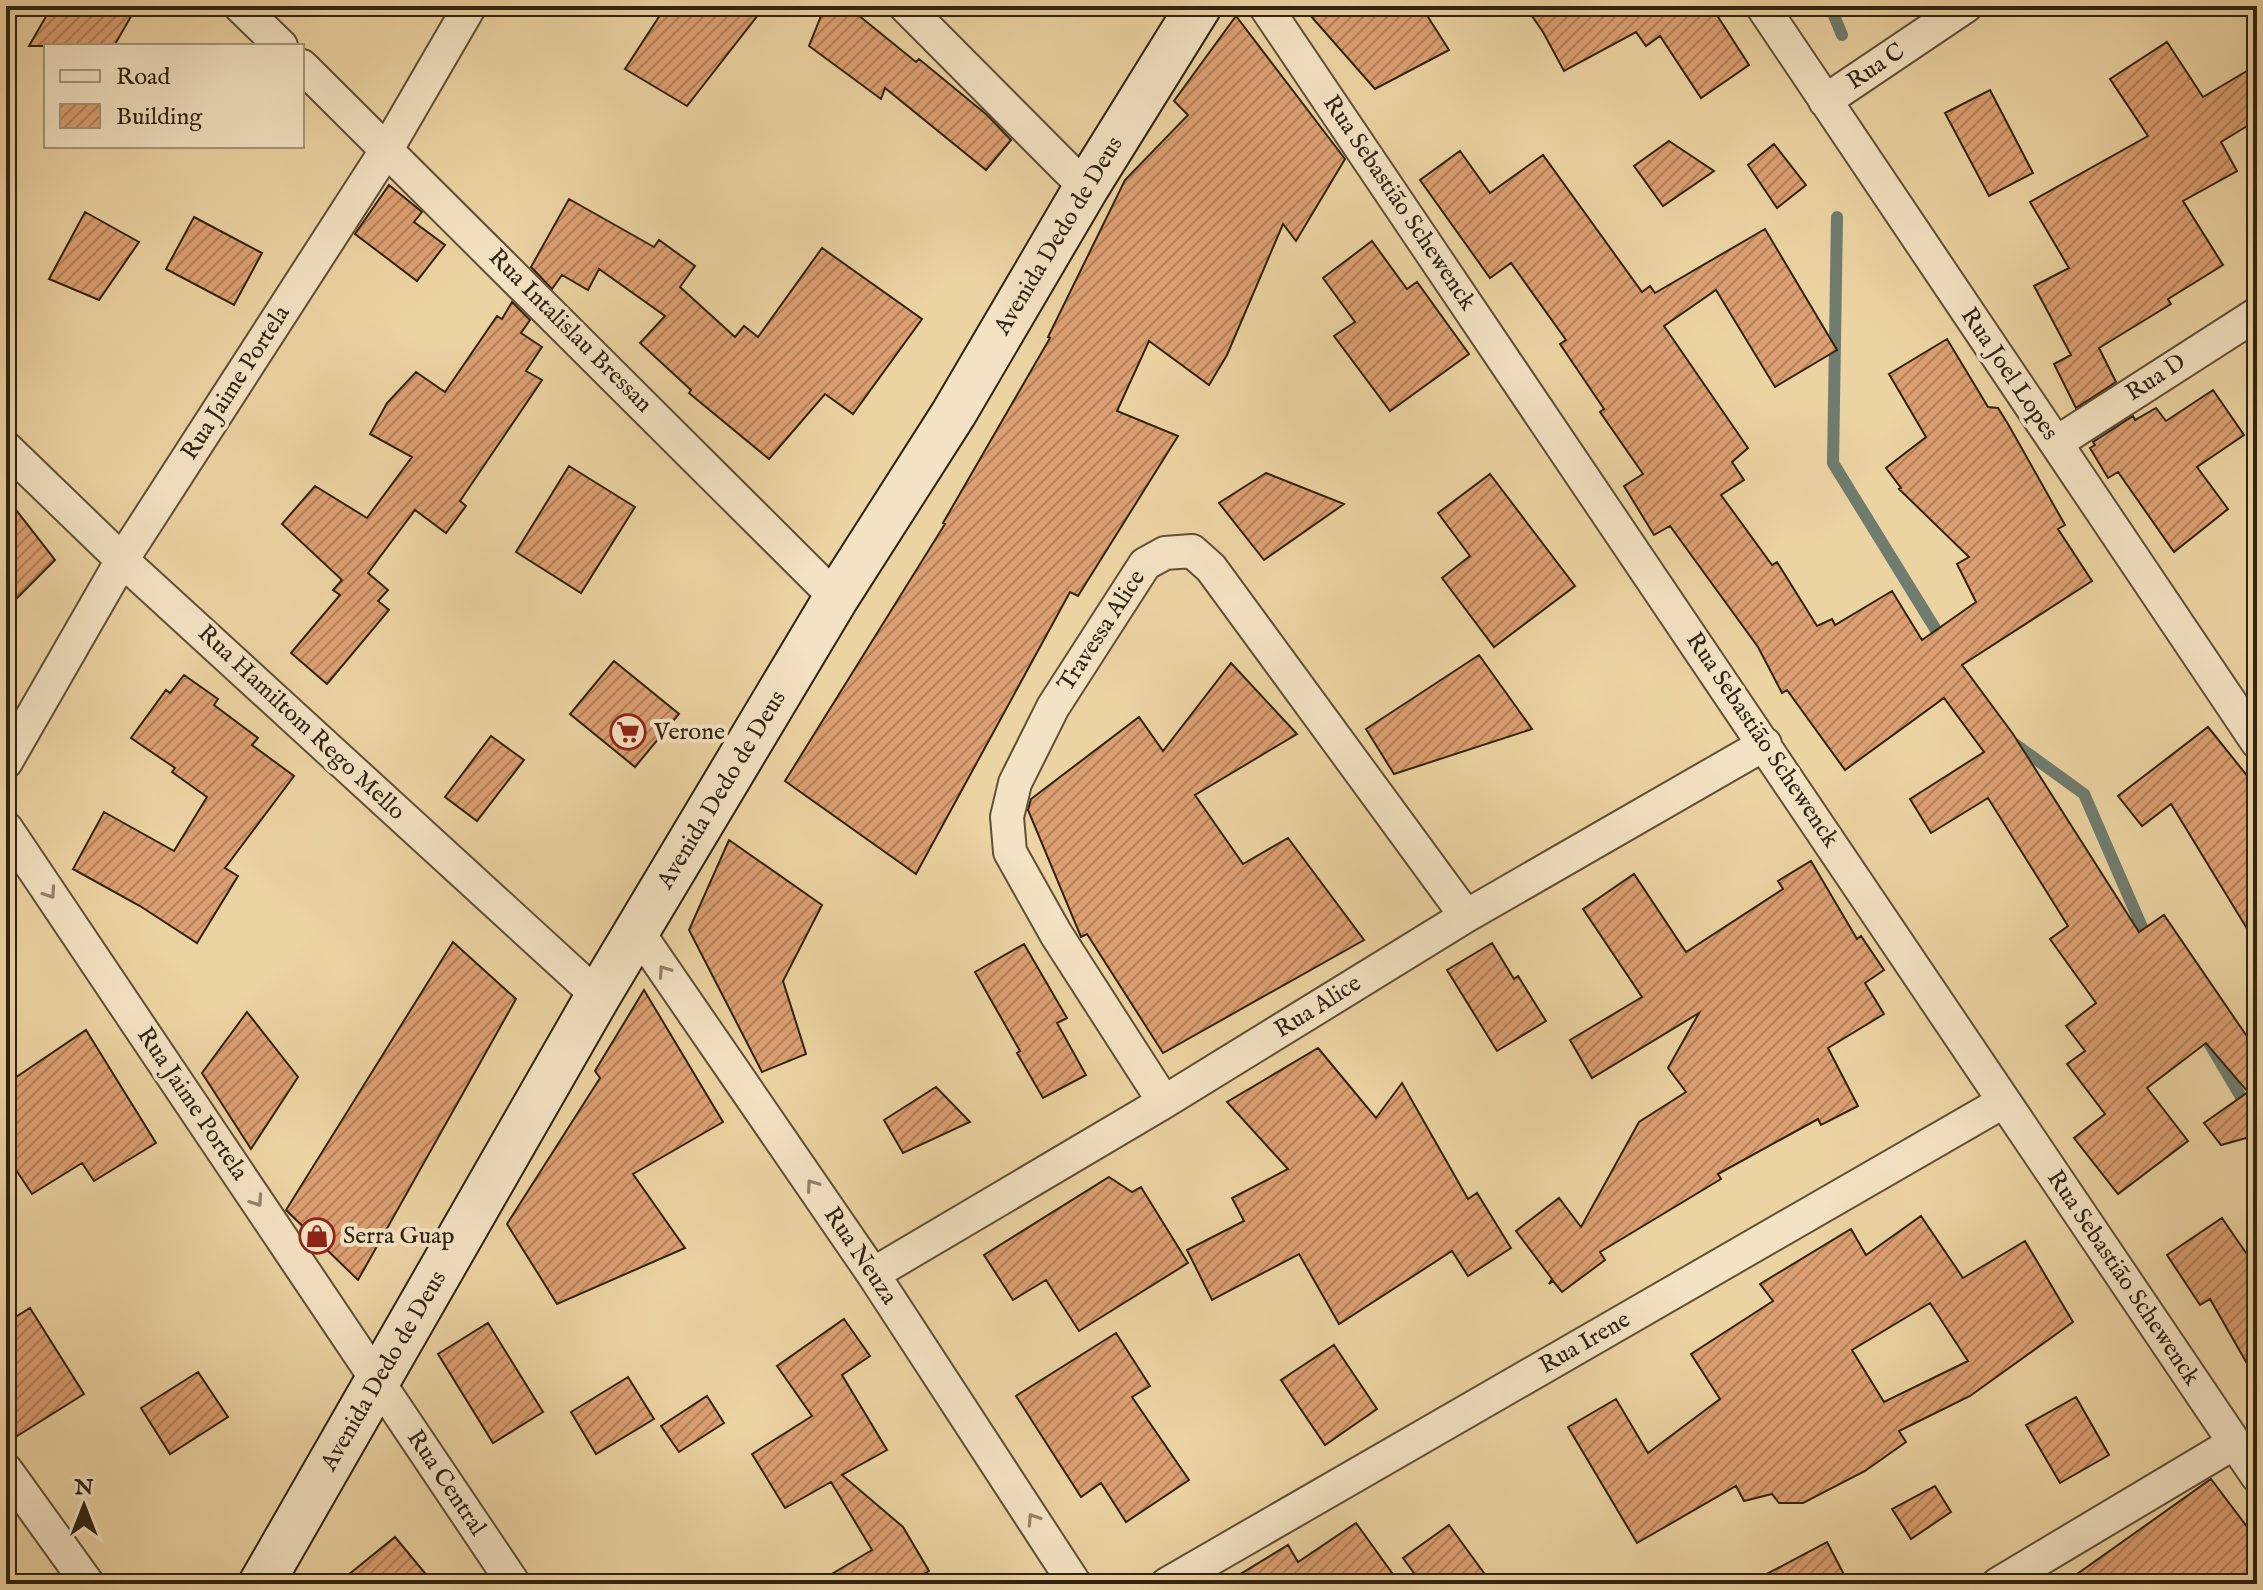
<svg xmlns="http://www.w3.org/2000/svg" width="2263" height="1590" font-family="'IM FELL English',serif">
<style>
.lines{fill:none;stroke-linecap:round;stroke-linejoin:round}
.stream{stroke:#6f7c6e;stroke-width:12}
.building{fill:url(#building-hatch);stroke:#302312;stroke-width:2;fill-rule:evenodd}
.street-casing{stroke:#5f4f36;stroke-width:36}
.secondary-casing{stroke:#302312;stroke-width:48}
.street{stroke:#f3e2c3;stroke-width:32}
.secondary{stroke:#f3e2c3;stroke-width:44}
.oneway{stroke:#92826a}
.labels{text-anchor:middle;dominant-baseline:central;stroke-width:8;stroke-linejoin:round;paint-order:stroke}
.street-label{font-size:24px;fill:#302312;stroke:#f3e2c3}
.poi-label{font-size:24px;fill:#302312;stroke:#f3e2c3;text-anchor:start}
</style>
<defs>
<pattern id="building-hatch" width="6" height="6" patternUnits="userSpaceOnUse" patternTransform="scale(2)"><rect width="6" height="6" fill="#dc9f71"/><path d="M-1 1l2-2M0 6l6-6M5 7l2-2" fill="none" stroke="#b3815b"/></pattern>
</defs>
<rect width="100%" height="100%" fill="#ecd3a2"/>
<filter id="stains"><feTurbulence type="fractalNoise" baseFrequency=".0025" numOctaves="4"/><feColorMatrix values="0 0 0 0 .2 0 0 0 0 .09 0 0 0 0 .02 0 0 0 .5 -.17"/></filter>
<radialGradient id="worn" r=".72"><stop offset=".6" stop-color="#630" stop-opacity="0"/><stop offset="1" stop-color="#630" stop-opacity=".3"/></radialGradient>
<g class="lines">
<!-- stream -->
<path class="stream" d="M 1830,6 L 1842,35
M 1837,217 L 1833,463 L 1944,643
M 2012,742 L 2084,794 L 2148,941
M 2209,1043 L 2257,1124"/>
</g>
<!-- building -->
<path class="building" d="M 52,6 L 137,6 L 114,46 L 29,46 Z
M 666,6 L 765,6 L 687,106 L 625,69 Z
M 825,6 L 847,6 L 916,62 L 919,59 L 987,115 L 1011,140 L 986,170 L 885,88 L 881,99 L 809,46 Z
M 1302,6 L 1421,6 L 1449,50 L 1375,89 Z
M 1525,6 L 1711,6 L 1749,65 L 1701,98 L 1660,36 L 1646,46 L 1636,32 L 1564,71 L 1543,32 Z
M 1236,16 L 1345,159 L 1296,241 L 1283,224 L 1227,355 L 1209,385 L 1149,341 L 1117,411 L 1178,436 L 1078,596 L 1070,592 L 916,874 L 785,781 L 945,524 L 943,523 L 1050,338 L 1048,337 L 1125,180 L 1188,115 L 1174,101 Z
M 2167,42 L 2203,97 L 2257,65 L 2257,120 L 2221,142 L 2237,171 L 2183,201 L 2223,265 L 2168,299 L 2171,304 L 2099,348 L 2116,382 L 2076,408 L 2054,364 L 2071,355 L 2034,286 L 2069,268 L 2030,202 L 2148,136 L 2110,79 Z
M 1990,90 L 2033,173 L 1989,196 L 1945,113 Z
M 1669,141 L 1714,171 L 1663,206 L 1634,166 Z
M 1774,144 L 1806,185 L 1777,208 L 1748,165 Z
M 1460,151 L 1490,193 L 1543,155 L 1642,292 L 1650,286 L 1655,293 L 1765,229 L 1837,350 L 1775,387 L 1716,290 L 1664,326 L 1748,448 L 1732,462 L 1744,480 L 1721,495 L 1772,565 L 1777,562 L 1817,626 L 1832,619 L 1835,625 L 1892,591 L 1922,640 L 1976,602 L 1957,564 L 1969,557 L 1899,489 L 1901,488 L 1886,468 L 1926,437 L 1889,374 L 1947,339 L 1988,407 L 1998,408 L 2008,424 L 2065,525 L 2058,529 L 2092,581 L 1962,665 L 2013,734 L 2139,932 L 2164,915 L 2257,1051 L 2257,1135 L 2221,1145 L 2204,1123 L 2248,1092 L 2206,1043 L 2147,1088 L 2188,1141 L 2118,1194 L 2074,1138 L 2105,1114 L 2067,1064 L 2085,1051 L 2066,1026 L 2096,1003 L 2050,939 L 2068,926 L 1988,798 L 1931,833 L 1910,799 L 1984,752 L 1944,698 L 1845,770 L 1787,690 L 1782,693 L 1758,647 L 1670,526 L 1654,535 L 1624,486 L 1643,474 L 1600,412 L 1604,409 L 1560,344 L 1566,340 L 1511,263 L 1490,278 L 1420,180 Z
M 389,185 L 422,212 L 414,222 L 445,245 L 417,281 L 355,234 Z
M 569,199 L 654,247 L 659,240 L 695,266 L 680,287 L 735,337 L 744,326 L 758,337 L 822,248 L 922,319 L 853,414 L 825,394 L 769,459 L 689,393 L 691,390 L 640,343 L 665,316 L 599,269 L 588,290 L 562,275 L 552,289 L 531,267 Z
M 85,212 L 139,242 L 99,300 L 49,279 Z
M 194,217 L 262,253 L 234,305 L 166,269 Z
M 1372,241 L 1407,289 L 1417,282 L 1469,354 L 1390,411 L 1334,336 L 1355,322 L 1323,278 Z
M 512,302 L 530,320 L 521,333 L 542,347 L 526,371 L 542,380 L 460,501 L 466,506 L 446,533 L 415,510 L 368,573 L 388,590 L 378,601 L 389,610 L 327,684 L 291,653 L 340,595 L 333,590 L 342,580 L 282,524 L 315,486 L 367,518 L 412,457 L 370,434 L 387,403 L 416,372 L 445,392 L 497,316 L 502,319 Z
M 2213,390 L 2244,435 L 2197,467 L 2228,509 L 2174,552 L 2118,472 L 2108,478 L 2090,448 L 2095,445 L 2093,442 L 2133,416 L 2135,420 L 2156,408 L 2166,421 Z
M 569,466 L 635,507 L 581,593 L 516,552 Z
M 1266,473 L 1344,504 L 1264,560 L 1219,503 Z
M 1490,474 L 1575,586 L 1494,647 L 1442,578 L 1470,556 L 1438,513 Z
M 6,497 L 55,560 L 6,609 Z
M 1479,655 L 1532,729 L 1394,774 L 1366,729 Z
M 614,661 L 679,714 L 635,767 L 570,714 Z
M 1231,663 L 1297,734 L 1195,795 L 1243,864 L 1288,838 L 1364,940 L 1163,1053 L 1087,934 L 1081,937 L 1028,810 L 1031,799 L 1139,717 L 1163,751 Z
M 184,675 L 218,699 L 214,705 L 258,738 L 252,745 L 294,776 L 225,868 L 238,876 L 197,943 L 140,906 L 73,869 L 104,812 L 174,851 L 207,797 L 172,772 L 175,768 L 131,738 L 166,690 L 170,693 Z
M 2208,727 L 2257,788 L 2257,945 L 2171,804 L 2142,826 L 2118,796 Z
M 491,736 L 524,760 L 477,821 L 445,797 Z
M 729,840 L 822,905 L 783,981 L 806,1054 L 762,1072 L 689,930 Z
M 1811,861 L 1857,939 L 1861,936 L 1884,970 L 1865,983 L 1884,1014 L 1828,1048 L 1858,1106 L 1821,1125 L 1818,1119 L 1718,1174 L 1721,1179 L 1600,1252 L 1605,1260 L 1562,1292 L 1553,1281 L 1549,1284 L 1552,1279 L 1516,1231 L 1559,1198 L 1581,1227 L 1639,1122 L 1686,1092 L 1668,1068 L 1699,1013 L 1592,1078 L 1570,1040 L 1642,997 L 1583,909 L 1634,874 L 1686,952 L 1783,889 L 1778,881 Z
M 453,942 L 516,999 L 358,1280 L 286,1210 Z
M 1492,943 L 1514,979 L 1518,976 L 1546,1021 L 1497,1051 L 1447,970 Z
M 1024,944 L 1067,1018 L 1057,1023 L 1086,1075 L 1043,1098 L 1017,1053 L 1020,1051 L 975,972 Z
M 644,990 L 723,1122 L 633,1174 L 685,1248 L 557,1304 L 507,1224 L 600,1078 L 595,1071 Z
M 247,1012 L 298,1077 L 251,1149 L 202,1073 Z
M 86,1030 L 156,1143 L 94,1181 L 82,1163 L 32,1194 L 6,1155 L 6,1084 Z
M 1318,1048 L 1376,1118 L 1402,1083 L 1468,1199 L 1477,1193 L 1511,1248 L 1468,1276 L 1452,1251 L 1339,1324 L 1299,1254 L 1212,1300 L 1187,1250 L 1244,1221 L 1232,1198 L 1288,1169 L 1227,1102 Z
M 936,1087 L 970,1122 L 903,1153 L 884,1120 Z
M 1109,1177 L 1132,1192 L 1141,1187 L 1188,1263 L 1079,1331 L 1046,1280 L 1013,1300 L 984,1255 Z
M 1921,1216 L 1963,1278 L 2025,1241 L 2073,1322 L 1970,1396 L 1899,1431 L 1906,1442 L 1865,1471 L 1803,1503 L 1779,1503 L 1772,1494 L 1744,1501 L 1736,1486 L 1637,1543 L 1568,1427 L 1616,1399 L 1648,1453 L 1720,1399 L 1691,1354 L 1773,1301 L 1760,1284 L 1851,1229 L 1866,1255 ZM 1930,1303 L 1968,1361 L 1884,1402 L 1852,1350 Z
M 2222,1218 L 2257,1269 L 2257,1381 L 2210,1299 L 2200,1305 L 2167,1255 Z
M 30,1308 L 84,1394 L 6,1443 L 6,1323 Z
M 844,1319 L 870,1356 L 842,1375 L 887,1450 L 842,1475 L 903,1527 L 929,1571 L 907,1584 L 815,1584 L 872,1550 L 831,1482 L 785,1508 L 752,1454 L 812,1416 L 777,1366 Z
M 488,1323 L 543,1412 L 493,1443 L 438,1354 Z
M 1116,1333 L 1150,1386 L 1132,1397 L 1189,1480 L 1126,1522 L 1101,1483 L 1081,1497 L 1016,1396 Z
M 1334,1345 L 1377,1409 L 1325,1445 L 1281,1380 Z
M 198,1372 L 228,1417 L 170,1454 L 141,1408 Z
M 628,1377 L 654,1419 L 596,1454 L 571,1412 Z
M 707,1396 L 724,1423 L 679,1452 L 661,1426 Z
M 2076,1397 L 2109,1455 L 2060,1483 L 2026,1425 Z
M 2211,1479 L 2257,1540 L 2257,1584 L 2063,1584 Z
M 1935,1486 L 1951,1512 L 1911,1539 L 1892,1509 Z
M 1356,1523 L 1400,1584 L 1224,1584 L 1288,1545 L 1298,1562 Z
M 1449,1525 L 1492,1584 L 1422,1584 L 1403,1558 Z
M 395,1537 L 434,1584 L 337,1584 Z
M 1827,1542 L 1849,1584 L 1748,1584 Z"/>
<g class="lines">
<defs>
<path id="street" d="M 240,6 L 281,46
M 905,6 L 1086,188
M 1265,6 L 2257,1476
M 1762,6 L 2257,742
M 302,66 L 836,598
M 1825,101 L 1966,6
M 2056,443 L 2257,314
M 6,448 L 122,560 L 598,996
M 6,762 L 122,560 L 387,149 L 470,6
M 6,828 L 514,1584
M 638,932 L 873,1274 L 1075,1584
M 1164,1102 L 1056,934 L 1010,852 L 1007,817 L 1015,783 L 1053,707 L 1145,564 L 1165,553 L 1192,551 L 1211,568 L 1466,916
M 873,1274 L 1164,1102 L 1466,916 L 1765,744
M 6,1470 L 88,1584
M 1167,1584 L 2003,1102
M 1998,1584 L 2234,1443"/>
<path id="secondary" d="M 261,1584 L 598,996 L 836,598 L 954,413 L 1086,188 L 1199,6"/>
</defs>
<!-- street casing -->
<use href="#street" class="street-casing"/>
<!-- secondary casing -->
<use href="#secondary" class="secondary-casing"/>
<!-- street -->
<use href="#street" class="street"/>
<!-- secondary -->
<use href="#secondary" class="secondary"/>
</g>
<!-- one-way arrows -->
<defs><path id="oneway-chevron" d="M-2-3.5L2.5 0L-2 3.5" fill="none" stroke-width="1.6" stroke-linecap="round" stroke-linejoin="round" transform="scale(2)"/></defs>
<g class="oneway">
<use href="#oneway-chevron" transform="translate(50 893) rotate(56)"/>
<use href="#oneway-chevron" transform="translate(664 971) rotate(-125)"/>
<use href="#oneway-chevron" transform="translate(812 1185) rotate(-125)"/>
<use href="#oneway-chevron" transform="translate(257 1201) rotate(56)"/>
<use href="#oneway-chevron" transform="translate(1033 1519) rotate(-123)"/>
</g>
<!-- icons -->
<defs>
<symbol id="supermarket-ring" viewBox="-11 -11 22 22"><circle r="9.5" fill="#f3e2c3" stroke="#8f2418" stroke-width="1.5"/><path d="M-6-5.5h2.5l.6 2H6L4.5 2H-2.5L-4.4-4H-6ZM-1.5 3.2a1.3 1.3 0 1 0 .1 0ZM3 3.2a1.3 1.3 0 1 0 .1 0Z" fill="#8f2418"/></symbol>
<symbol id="shop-ring" viewBox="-11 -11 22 22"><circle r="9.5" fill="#f3e2c3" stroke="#8f2418" stroke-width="1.5"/><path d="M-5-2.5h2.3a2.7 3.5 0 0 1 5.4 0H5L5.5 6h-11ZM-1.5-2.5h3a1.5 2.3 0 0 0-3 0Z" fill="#8f2418"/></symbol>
</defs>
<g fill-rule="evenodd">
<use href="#supermarket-ring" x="608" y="712" width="40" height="40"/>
<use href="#shop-ring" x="297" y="1216" width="40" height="40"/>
</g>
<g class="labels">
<!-- street labels -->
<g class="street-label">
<text transform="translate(1876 67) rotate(-34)">Rua C</text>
<text transform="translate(1399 203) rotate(56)">Rua Sebastião Schewenck</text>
<text transform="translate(1059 236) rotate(-59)">Avenida Dedo de Deus</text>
<text transform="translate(570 331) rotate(45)">Rua Intalislau Bressan</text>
<text transform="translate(2009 374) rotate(56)">Rua Joel Lopes</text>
<text transform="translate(2156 378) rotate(-33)">Rua D</text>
<text transform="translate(236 383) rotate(-57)">Rua Jaime Portela</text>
<text transform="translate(1102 631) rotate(-57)">Travessa Alice</text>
<text transform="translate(301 723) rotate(43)">Rua Hamiltom Rego Mello</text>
<text transform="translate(1762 740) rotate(56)">Rua Sebastião Schewenck</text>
<text transform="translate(722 790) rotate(-59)">Avenida Dedo de Deus</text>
<text transform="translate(1318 1007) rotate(-32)">Rua Alice</text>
<text transform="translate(192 1104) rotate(56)">Rua Jaime Portela</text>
<text transform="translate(860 1256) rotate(56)">Rua Neuza</text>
<text transform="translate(2123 1278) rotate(56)">Rua Sebastião Schewenck</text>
<text transform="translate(1585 1343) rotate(-30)">Rua Irene</text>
<text transform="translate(384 1371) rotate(-60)">Avenida Dedo de Deus</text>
<text transform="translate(446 1483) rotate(56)">Rua Central</text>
</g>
<!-- poi labels -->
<g class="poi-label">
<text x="654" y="732">Verone</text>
<text x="343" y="1236">Serra Guap</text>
</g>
</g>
<!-- margin -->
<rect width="2263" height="1590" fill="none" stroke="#ecd3a2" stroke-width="32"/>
<rect x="8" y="8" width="2247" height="1574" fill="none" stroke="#302312" stroke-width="4"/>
<rect x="16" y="16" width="2231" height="1558" fill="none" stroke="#302312" stroke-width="2"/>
<!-- legend -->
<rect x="44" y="44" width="260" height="104" fill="#f3e2c3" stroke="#a5967c" stroke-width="2"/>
<rect x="60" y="70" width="40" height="12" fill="#f3e2c3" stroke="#a5967c" stroke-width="2"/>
<text x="116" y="84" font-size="24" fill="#302312">Road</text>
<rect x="60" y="104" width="40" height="24" fill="url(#building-hatch)" stroke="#a5967c" stroke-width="2"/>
<text x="116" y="124" font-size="24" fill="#302312">Building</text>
<!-- north arrow -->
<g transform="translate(84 1506)" stroke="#f3e2c3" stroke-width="6" paint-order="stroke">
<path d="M0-6L14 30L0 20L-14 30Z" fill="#302312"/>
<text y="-12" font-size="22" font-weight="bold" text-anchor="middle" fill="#302312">N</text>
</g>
<rect width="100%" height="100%" filter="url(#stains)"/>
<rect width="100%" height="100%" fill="url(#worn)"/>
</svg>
